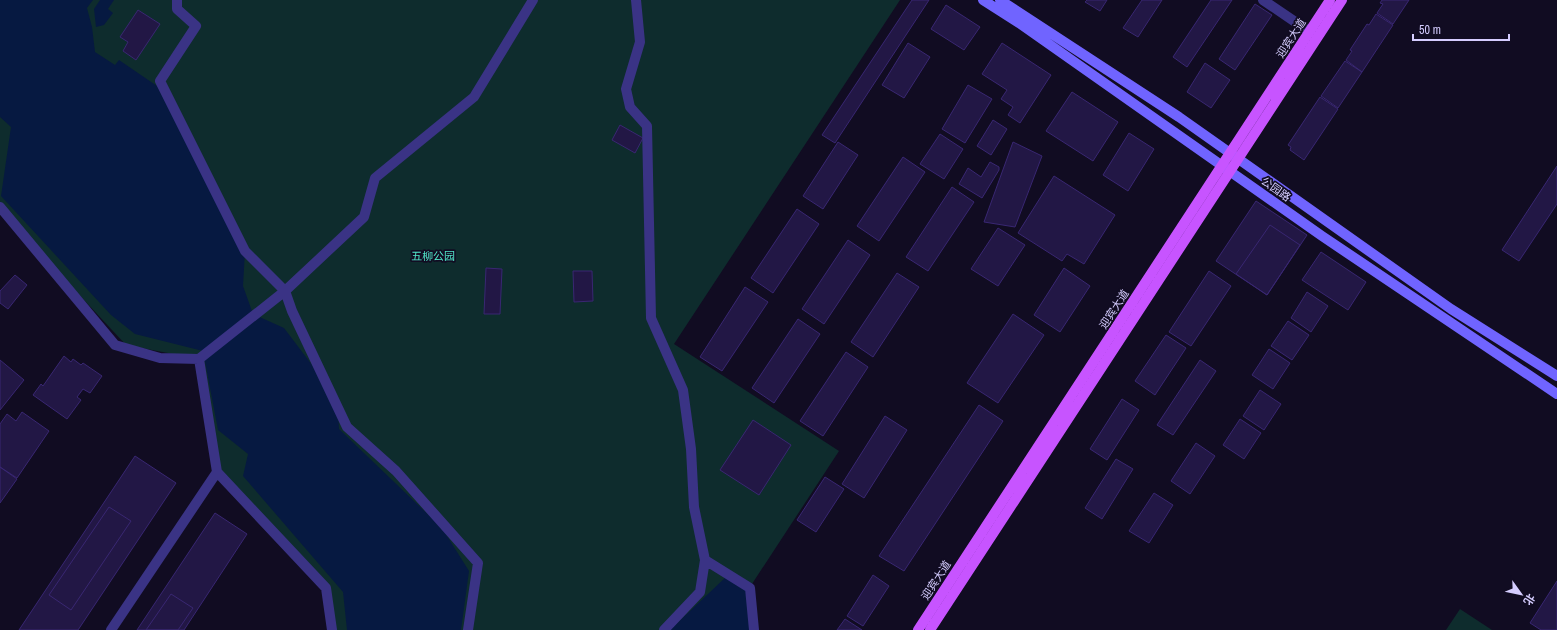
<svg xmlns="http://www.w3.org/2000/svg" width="1557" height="630" font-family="'Archivo Narrow','Noto Sans SC',sans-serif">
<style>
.green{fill:#0e2c2d}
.water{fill:#061941}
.building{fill:#221745;stroke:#392772}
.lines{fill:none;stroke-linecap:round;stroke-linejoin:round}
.street{stroke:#3a3385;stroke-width:10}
.secondary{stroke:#7064ff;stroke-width:10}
.primary{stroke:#c754ff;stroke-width:10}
.labels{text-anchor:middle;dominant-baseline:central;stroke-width:3.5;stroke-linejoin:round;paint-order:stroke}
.street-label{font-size:11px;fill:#d5cdff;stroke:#110c22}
.park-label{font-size:11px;fill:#51e7c9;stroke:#110c22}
</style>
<rect width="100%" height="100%" fill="#110c22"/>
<!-- green -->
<path class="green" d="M 0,0 L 900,0 L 674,344 L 839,451 L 750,587 L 754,630 L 332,630 L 326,588 L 217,472 L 199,359 L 126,345 L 0,210 Z
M 1460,609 L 1492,630 L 1446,630 Z"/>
<!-- water -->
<path class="water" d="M 0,0 L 93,0 L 87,8 L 92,27 L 95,52 L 115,65 L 119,60 L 157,86 L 245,251 L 243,286 L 253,314 L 284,328 L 337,398 L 339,429 L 442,528 L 469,571 L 461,630 L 347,630 L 343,592 L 243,476 L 248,454 L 218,430 L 203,351 L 135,334 L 111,315 L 1,196 L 11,127 L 0,117 Z
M 100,0 L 114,0 L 108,9 L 113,13 L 104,25 L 96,27 L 94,9 Z
M 727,576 L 750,588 L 754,630 L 670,630 Z"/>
<!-- building -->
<path class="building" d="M 912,0 L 929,0 L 835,143 L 822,135 Z
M 1087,0 L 1107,0 L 1100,11 L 1085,2 Z
M 1142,0 L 1162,0 L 1138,37 L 1123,28 Z
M 1211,0 L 1232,0 L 1187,67 L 1173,57 Z
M 1382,0 L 1409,0 L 1393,24 L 1377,13 L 1383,4 L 1380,3 Z
M 1255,4 L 1272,15 L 1235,70 L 1219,59 Z
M 946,5 L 980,27 L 964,50 L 931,29 Z
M 138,10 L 160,24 L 136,60 L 123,51 L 128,42 L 120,37 Z
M 1376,14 L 1393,25 L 1362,72 L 1346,60 L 1352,51 L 1350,50 L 1367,24 L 1369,25 Z
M 908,43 L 930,57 L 904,98 L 882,85 Z
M 1002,43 L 1051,75 L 1020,123 L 1008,115 L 1013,107 L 1001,99 L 1007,90 L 982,74 Z
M 1345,61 L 1362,72 L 1338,108 L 1321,96 Z
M 1205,63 L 1230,80 L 1211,108 L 1187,92 Z
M 968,85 L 992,99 L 965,143 L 942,129 Z
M 1072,92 L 1118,122 L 1093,161 L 1046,131 Z
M 1320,97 L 1338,109 L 1304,160 L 1290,150 L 1291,147 L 1288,145 Z
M 993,120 L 1007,129 L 991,155 L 977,146 Z
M 620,125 L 643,138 L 635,153 L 612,140 Z
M 1129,133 L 1154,149 L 1128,191 L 1103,175 Z
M 940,134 L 963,149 L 944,179 L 920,164 Z
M 838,142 L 858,155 L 823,209 L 803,196 Z
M 1013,142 L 1042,156 L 1015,227 L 984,222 Z
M 903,157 L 925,172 L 879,241 L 857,226 Z
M 990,162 L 999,167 L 999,170 L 982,198 L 959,184 L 968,168 L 981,177 Z
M 1557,166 L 1557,204 L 1519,261 L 1502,250 Z
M 1054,176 L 1115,215 L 1084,264 L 1067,254 L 1062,261 L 1018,233 Z
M 952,187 L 974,202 L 928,271 L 906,257 Z
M 1256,201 L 1307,235 L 1267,295 L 1216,261 Z
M 797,209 L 819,224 L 773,293 L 751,278 Z
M 1270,225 L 1300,245 L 1267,295 L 1236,274 Z
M 998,228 L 1025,245 L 998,286 L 971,269 Z
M 848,240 L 870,255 L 824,324 L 802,309 Z
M 1321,252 L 1366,282 L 1348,310 L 1302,280 Z
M 486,268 L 502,269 L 500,314 L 484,314 Z
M 1064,268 L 1090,286 L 1060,332 L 1034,315 Z
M 573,271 L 592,271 L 593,301 L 574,302 Z
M 1209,271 L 1231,286 L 1191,346 L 1169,332 Z
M 897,273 L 919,287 L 873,357 L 851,342 Z
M 15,275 L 27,285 L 8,309 L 0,303 L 0,291 Z
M 745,287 L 768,302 L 722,371 L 700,357 Z
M 1307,292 L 1328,306 L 1311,332 L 1291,318 Z
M 1013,314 L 1044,335 L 998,403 L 967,383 Z
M 798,319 L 820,334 L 774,403 L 752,388 Z
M 1288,321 L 1309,335 L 1292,360 L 1271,346 Z
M 1166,335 L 1186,348 L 1155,395 L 1135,381 Z
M 1269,349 L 1290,363 L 1273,389 L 1252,375 Z
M 846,352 L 868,367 L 823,436 L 800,421 Z
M 64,356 L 71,362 L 73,359 L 81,365 L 83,363 L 102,376 L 90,393 L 83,389 L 77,397 L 81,400 L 67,419 L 33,395 L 41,384 L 43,386 Z
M 0,360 L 24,380 L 0,410 Z
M 1200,360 L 1216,371 L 1173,435 L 1157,425 Z
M 1260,390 L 1281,404 L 1264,430 L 1243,416 Z
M 1122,399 L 1139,410 L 1107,460 L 1090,449 Z
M 979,405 L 1003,421 L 904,571 L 879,556 Z
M 22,412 L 49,431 L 17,478 L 0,467 L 0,424 L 7,414 L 16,421 Z
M 885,416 L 907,430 L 864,498 L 842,484 Z
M 1240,419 L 1261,433 L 1244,459 L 1223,445 Z
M 753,420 L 791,445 L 759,495 L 720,470 Z
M 1196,443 L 1215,456 L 1190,494 L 1171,481 Z
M 135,456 L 176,483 L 78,630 L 19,630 Z
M 1116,459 L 1133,469 L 1102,519 L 1085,508 Z
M 0,467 L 17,479 L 0,503 Z
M 825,477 L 844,489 L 816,532 L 797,520 Z
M 1154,493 L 1173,505 L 1149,543 L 1129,531 Z
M 109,507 L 131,521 L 71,610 L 49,595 Z
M 215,513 L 247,534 L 184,630 L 137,630 Z
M 873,575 L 889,586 L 863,626 L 847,616 Z
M 1557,581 L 1557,630 L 1541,630 L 1530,623 Z
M 171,594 L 193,608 L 178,630 L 146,630 Z
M 845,619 L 862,630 L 837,630 Z"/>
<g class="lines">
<!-- street -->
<path class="street" d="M 177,0 L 177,9 L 196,26 L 160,81 L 245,251 L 285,291 L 364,217 L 375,178 L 474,97 L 533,0
M 636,0 L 640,42 L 626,89 L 630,107 L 647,126 L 651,318 L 683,390 L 691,449 L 694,507 L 705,560 L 750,588 L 754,630
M 1263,0 L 1310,32
M 0,207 L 115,345 L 160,358 L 199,359
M 111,630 L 217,472
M 332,630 L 326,588 L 217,472 L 199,359 L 285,291 L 292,311 L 347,427 L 396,471 L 478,563 L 468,630
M 664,630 L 700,592 L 705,560"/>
<!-- secondary -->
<path class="secondary" d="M 983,0 L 1019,23 L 1322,236 L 1557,394
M 1000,0 L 1179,117 L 1451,309 L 1557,376"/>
<!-- primary -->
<path class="primary" d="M 918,630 L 1330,0
M 930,630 L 1342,0"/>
</g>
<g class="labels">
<!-- street labels -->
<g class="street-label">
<text transform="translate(1291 38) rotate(-57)">迎宾大道</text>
<text transform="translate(1276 189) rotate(35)">公园路</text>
<text transform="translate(1114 309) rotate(-57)">迎宾大道</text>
<text transform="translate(936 580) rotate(-57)">迎宾大道</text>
</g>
<!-- park labels -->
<g class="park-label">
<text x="433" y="256">五柳公园</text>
</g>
</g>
<!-- north arrow -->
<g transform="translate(1521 594) rotate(123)" stroke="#110c22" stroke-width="3" paint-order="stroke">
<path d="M0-3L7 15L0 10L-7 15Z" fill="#d5cdff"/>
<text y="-6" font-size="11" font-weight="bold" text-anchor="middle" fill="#d5cdff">北</text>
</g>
<!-- scale -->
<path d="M1413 34v6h96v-6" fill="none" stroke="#d5cdff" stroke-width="2"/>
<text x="1419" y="34" font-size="12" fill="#d5cdff" stroke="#110c22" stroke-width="3" paint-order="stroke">50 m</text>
</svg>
